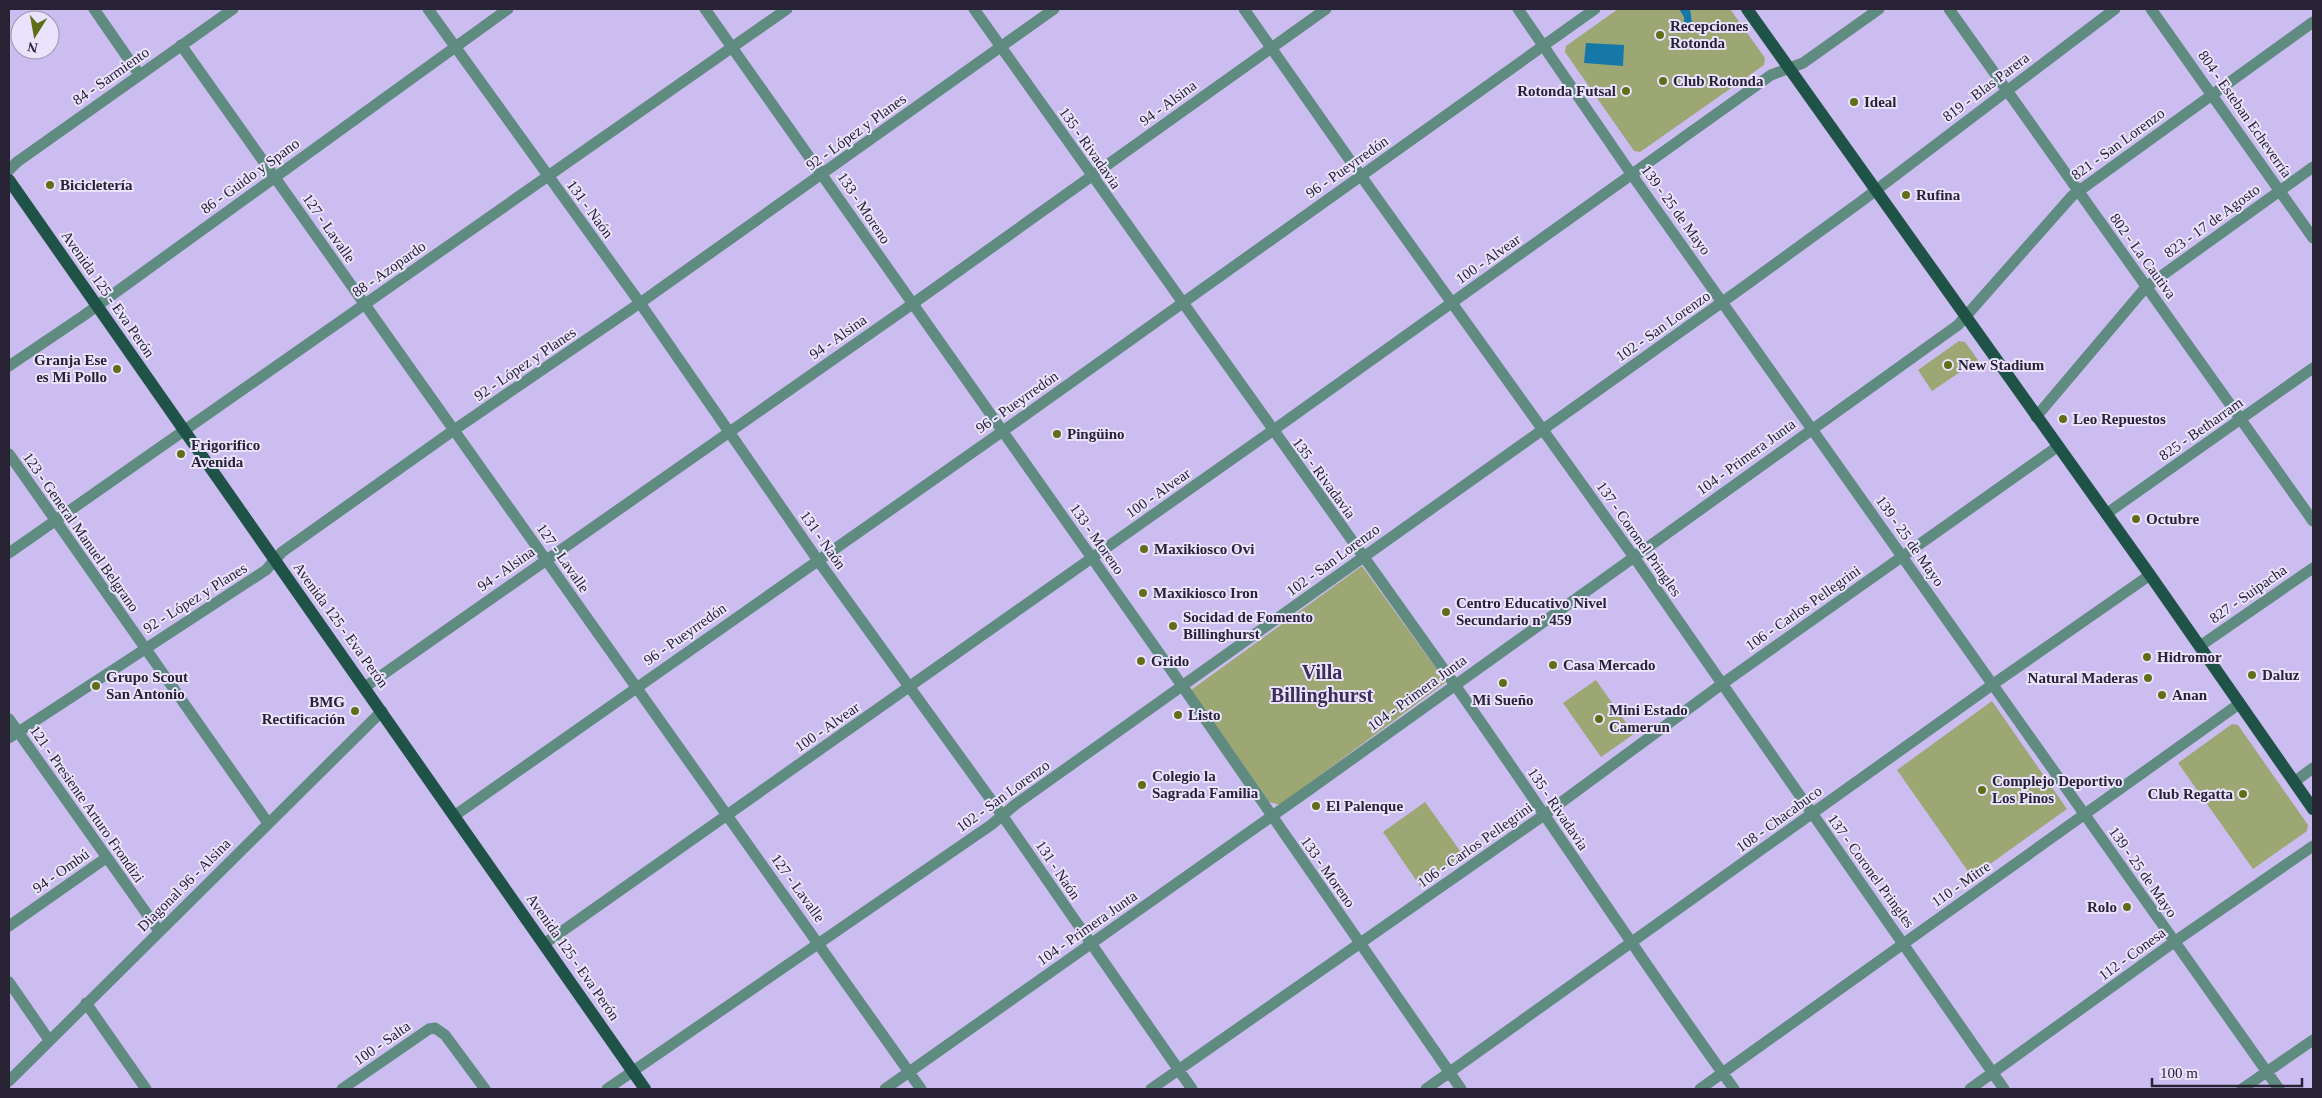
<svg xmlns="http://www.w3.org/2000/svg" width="2322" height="1098" font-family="Georgia,serif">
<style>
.green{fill:#9ca774}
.water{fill:#1677a9}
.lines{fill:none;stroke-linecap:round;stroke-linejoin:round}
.minor{stroke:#5f8b81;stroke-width:11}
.major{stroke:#1f5348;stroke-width:12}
.poi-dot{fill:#616e18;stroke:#eae3fd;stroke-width:2}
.labels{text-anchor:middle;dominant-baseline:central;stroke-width:4;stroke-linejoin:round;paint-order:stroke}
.poi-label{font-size:15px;font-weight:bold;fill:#282235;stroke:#eae3fd;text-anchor:start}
.street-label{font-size:15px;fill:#282235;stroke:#eae3fd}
.district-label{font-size:20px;font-weight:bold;fill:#3b2d56;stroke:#eae3fd}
</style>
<rect width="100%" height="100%" fill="#ccbdf0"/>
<!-- green -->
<path class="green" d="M 1618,9 L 1730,9 L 1765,58 L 1764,65 L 1640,152 L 1634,151 L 1565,52 L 1566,46 Z
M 1959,341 L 1965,342 L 1978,360 L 1932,391 L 1918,370 Z
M 1362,566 L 1446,682 L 1280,805 L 1269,802 L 1191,690 Z
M 1596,680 L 1634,734 L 1601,757 L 1563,703 Z
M 1992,701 L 2067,809 L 1972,877 L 1897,770 Z
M 2232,724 L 2238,725 L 2308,825 L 2307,831 L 2253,869 L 2178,763 Z
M 1425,802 L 1463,855 L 1420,886 L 1383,832 Z"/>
<!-- water -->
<path class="water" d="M 1679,9 L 1690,9 L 1692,23 L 1689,26 L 1684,24 L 1684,17 Z
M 1586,43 L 1624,45 L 1623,66 L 1584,63 Z"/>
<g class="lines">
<!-- minor -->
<path class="minor" d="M 94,9 L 139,74
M 428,9 L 640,303 L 817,559 L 1002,815 L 1192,1089
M 705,9 L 1183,687 L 1461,1089
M 974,9 C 1133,235 1295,459 1455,685 C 1549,819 1638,956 1734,1089
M 1244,9 L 1361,176 L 1634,557 L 2004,1089
M 1518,9 L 1632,175 L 2279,1089
M 1949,9 L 2313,521
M 2151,9 L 2313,238
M 181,45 L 921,1089
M 9,170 L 17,162 L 233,9
M 9,366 L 83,316 L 508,9
M 2036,417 L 2146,287 L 2313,167
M 9,454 L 268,823
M 2106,514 L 2313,368
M 9,553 L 787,9
M 2200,646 L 2313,568
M 365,687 L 911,305 L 1326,9
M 9,719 L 159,931
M 9,738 L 266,570 L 282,552 L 454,430 L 640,303 L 1054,9
M 2294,782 L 2313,768
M 454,816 L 1003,431 L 1595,9
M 9,926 L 106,858
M 544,944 L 1272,431 L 1771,75 L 1803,63 L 1879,9
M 9,982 L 49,1040
M 86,1003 L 146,1089
M 9,1081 L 382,711
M 342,1089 L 429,1029 L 435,1028 L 445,1035 L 485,1089
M 607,1089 L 991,825 L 1016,804 L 1742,288 L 1859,203 L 2115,9
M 885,1089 L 1309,790 L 1958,325 L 2072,196 L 2313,22
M 1151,1089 L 1544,815 L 1722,684 L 2057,447
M 1426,1089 L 1992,685 L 2150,575
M 1700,1089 L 2239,704
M 1970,1089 L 2174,942 L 2313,846
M 2242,1089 L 2313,1040"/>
<!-- major -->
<path class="major" d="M 1747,9 L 2150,575 L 2313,809
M 9,180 L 645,1089"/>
</g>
<!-- markers -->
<g class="poi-dot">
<circle cx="1660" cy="35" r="5"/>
<circle cx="1663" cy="81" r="5"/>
<circle cx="1626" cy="91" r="5"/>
<circle cx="1854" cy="102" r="5"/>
<circle cx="50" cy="185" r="5"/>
<circle cx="1906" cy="195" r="5"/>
<circle cx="1948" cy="365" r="5"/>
<circle cx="117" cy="369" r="5"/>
<circle cx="2063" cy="419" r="5"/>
<circle cx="1057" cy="434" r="5"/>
<circle cx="181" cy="454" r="5"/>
<circle cx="2136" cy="519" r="5"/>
<circle cx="1144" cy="549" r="5"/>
<circle cx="1143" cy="593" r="5"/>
<circle cx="1446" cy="612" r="5"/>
<circle cx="1173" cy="626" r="5"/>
<circle cx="2147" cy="657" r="5"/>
<circle cx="1141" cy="661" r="5"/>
<circle cx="1553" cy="665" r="5"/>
<circle cx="2252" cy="675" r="5"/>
<circle cx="2148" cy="678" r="5"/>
<circle cx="1503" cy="683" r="5"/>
<circle cx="96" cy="686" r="5"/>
<circle cx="2162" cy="695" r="5"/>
<circle cx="355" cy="711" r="5"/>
<circle cx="1178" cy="715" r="5"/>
<circle cx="1599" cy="719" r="5"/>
<circle cx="1142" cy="785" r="5"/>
<circle cx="1982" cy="790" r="5"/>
<circle cx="2243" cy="794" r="5"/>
<circle cx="1316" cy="806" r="5"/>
<circle cx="2127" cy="907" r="5"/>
</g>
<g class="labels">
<!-- poi labels -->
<g class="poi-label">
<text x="1670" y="26">Recepciones<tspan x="1670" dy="17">Rotonda</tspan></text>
<text x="1673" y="81">Club Rotonda</text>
<text x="1616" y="91" text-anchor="end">Rotonda Futsal</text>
<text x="1864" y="102">Ideal</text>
<text x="60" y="185">Bicicletería</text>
<text x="1916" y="195">Rufina</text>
<text x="107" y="360" text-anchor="end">Granja Ese<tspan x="107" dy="17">es Mi Pollo</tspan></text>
<text x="1958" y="365">New Stadium</text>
<text x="2073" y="419">Leo Repuestos</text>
<text x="1067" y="434">Pingüino</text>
<text x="191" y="445">Frigorifico<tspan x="191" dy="17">Avenida</tspan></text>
<text x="2146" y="519">Octubre</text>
<text x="1154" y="549">Maxikiosco Ovi</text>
<text x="1153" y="593">Maxikiosco Iron</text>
<text x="1456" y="603">Centro Educativo Nivel<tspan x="1456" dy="17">Secundario nº 459</tspan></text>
<text x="1183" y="617">Socidad de Fomento<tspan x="1183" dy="17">Billinghurst</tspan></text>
<text x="2157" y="657">Hidromor</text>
<text x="1151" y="661">Grido</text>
<text x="1563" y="665">Casa Mercado</text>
<text x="2262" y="675">Daluz</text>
<text x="106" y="677">Grupo Scout<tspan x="106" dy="17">San Antonio</tspan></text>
<text x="2138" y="678" text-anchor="end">Natural Maderas</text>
<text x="2172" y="695">Anan</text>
<text x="1503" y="700" text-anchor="middle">Mi Sueño</text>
<text x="345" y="702" text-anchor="end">BMG<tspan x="345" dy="17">Rectificación</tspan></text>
<text x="1609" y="710">Mini Estado<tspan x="1609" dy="17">Camerun</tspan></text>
<text x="1188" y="715">Listo</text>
<text x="1152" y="776">Colegio la<tspan x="1152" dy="17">Sagrada Familia</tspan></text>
<text x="1992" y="781">Complejo Deportivo<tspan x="1992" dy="17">Los Pinos</tspan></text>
<text x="2233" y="794" text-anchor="end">Club Regatta</text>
<text x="1326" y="806">El Palenque</text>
<text x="2117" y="907" text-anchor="end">Rolo</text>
</g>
<!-- street labels -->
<g class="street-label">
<text transform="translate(111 76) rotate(-35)">84 - Sarmiento</text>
<text transform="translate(1986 87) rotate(-37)">819 - Blas Parera</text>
<text transform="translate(1168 103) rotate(-36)">94 - Alsina</text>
<text transform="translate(2245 114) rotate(55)">804 - Esteban Echeverría</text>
<text transform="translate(856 132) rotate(-36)">92 - López y Planes</text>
<text transform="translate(2118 144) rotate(-36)">821 - San Lorenzo</text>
<text transform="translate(1090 148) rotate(55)">135 - Rivadavia</text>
<text transform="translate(1347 167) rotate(-35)">96 - Pueyrredón</text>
<text transform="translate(250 176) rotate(-36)">86 - Guido y Spano</text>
<text transform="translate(864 208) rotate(56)">133 - Moreno</text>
<text transform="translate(590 209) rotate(54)">131 - Naón</text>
<text transform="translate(1676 210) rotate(54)">139 - 25 de Mayo</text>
<text transform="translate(2212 221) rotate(-36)">823 - 17 de Agosto</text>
<text transform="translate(329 228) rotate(55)">127 - Lavalle</text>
<text transform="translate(2143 256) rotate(54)">802 - La Cautiva</text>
<text transform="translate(1488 259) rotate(-35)">100 - Alvear</text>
<text transform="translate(389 269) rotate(-35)">88 - Azopardo</text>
<text transform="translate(108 294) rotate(55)">Avenida 125 - Eva Perón</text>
<text transform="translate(1663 326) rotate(-35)">102 - San Lorenzo</text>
<text transform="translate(838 337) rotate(-35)">94 - Alsina</text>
<text transform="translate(525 364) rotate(-34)">92 - López y Planes</text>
<text transform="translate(1017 402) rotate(-35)">96 - Pueyrredón</text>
<text transform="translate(2201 429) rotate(-35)">825 - Betharram</text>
<text transform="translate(1746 457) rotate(-36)">104 - Primera Junta</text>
<text transform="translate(1324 478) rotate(54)">135 - Rivadavia</text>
<text transform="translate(1158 493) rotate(-35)">100 - Alvear</text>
<text transform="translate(81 532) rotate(55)">123 - General Manuel Belgrano</text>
<text transform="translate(1097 539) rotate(55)">133 - Moreno</text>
<text transform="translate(1639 539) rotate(55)">137 - Coronel Pringles</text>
<text transform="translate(823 540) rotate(55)">131 - Naón</text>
<text transform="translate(1910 541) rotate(55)">139 - 25 de Mayo</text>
<text transform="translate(563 558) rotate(55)">127 - Lavalle</text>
<text transform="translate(1333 560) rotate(-36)">102 - San Lorenzo</text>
<text transform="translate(506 569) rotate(-35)">94 - Alsina</text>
<text transform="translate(2248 594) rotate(-35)">827 - Suipacha</text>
<text transform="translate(195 598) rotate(-32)">92 - López y Planes</text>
<text transform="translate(1803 608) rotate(-35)">106 - Carlos Pellegrini</text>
<text transform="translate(341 625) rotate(54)">Avenida 125 - Eva Perón</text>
<text transform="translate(685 634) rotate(-35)">96 - Pueyrredón</text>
<text transform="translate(1417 693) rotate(-36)">104 - Primera Junta</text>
<text transform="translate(827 727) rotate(-35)">100 - Alvear</text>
<text transform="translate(1003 796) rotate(-36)">102 - San Lorenzo</text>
<text transform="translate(87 804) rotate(55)">121 - Presiente Arturo Frondizi</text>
<text transform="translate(1558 809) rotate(56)">135 - Rivadavia</text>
<text transform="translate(1779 819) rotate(-36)">108 - Chacabuco</text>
<text transform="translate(1475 845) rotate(-35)">106 - Carlos Pellegrini</text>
<text transform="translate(1058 870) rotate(56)">131 - Naón</text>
<text transform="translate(61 871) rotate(-35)">94 - Ombú</text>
<text transform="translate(1871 871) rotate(54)">137 - Coronel Pringles</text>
<text transform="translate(1328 872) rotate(55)">133 - Moreno</text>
<text transform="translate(2143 872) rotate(55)">139 - 25 de Mayo</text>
<text transform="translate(1961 884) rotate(-35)">110 - Mitre</text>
<text transform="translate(184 885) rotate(-45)">Diagonal 96 - Alsina</text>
<text transform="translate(798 888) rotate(54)">127 - Lavalle</text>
<text transform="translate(1087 928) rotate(-35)">104 - Primera Junta</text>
<text transform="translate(2132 954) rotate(-36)">112 - Conesa</text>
<text transform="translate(573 957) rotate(55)">Avenida 125 - Eva Perón</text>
<text transform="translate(382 1043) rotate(-35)">100 - Salta</text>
</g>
<!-- district labels -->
<g class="district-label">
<text x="1322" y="672">Villa<tspan x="1322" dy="23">Billinghurst</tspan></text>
</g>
</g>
<!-- border -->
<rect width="2322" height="1098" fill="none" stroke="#282235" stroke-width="20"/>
<!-- north arrow -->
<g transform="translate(35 35) rotate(191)"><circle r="24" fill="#eae3fd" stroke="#9c96ad"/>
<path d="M0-4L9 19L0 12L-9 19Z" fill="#616e18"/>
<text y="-8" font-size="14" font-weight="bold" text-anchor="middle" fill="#282235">N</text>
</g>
<!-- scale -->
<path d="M2152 1078v8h150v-8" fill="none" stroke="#282235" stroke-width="2.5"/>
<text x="2160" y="1078" font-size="15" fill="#282235" stroke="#eae3fd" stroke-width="4" paint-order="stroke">100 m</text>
</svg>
